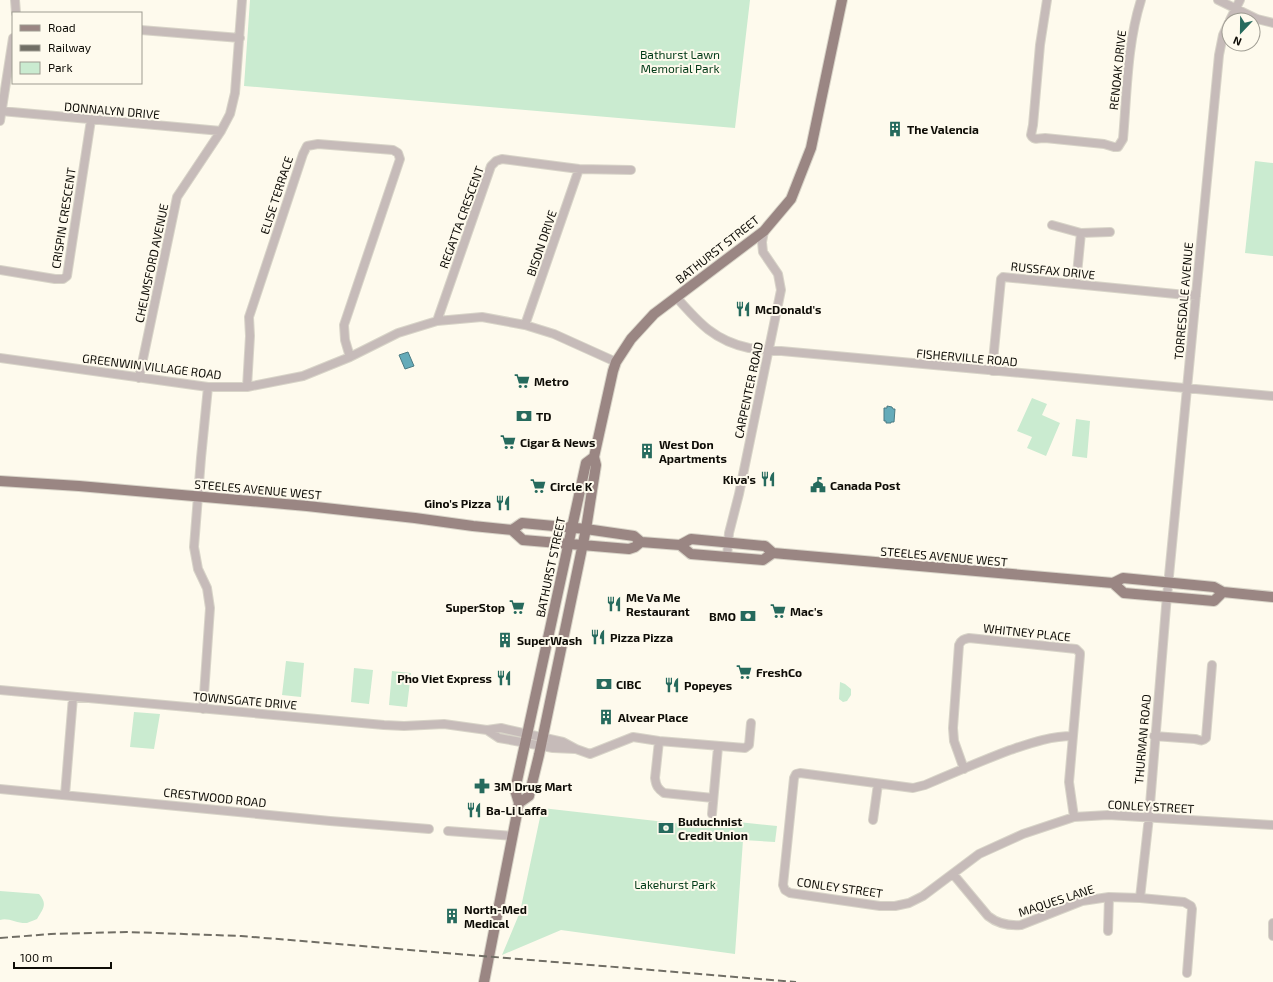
<svg xmlns="http://www.w3.org/2000/svg" width="1273" height="982" font-family="'Exo 2',sans-serif">
<style>
.green{fill:#caebd0}
.water{fill:#65abb9;stroke:#4b7b83}
.lines{fill:none;stroke-linecap:round;stroke-linejoin:round}
.minor-casing{stroke:#d8d4c8;stroke-width:10}
.major-casing{stroke:#d8d4c8;stroke-width:12}
.minor{stroke:#c6bbb9;stroke-width:8}
.major{stroke:#9a8683;stroke-width:10}
.rail{stroke:#716e65;stroke-width:2;stroke-dasharray:8 4;stroke-linecap:butt}
.labels{text-anchor:middle;dominant-baseline:central;stroke-width:4;stroke-linejoin:round;paint-order:stroke}
.park-label{font-size:12px;fill:#003916;stroke:#fefaed}
.street-label{font-size:12px;fill:#0e0c06;stroke:#fefaed}
.poi-label{font-size:12px;font-weight:bold;fill:#0e0c06;stroke:#fefaed;text-anchor:start}
</style>
<rect width="100%" height="100%" fill="#fefaed"/>
<!-- green -->
<path class="green" d="M 250,0 L 750,0 L 735,128 L 244,86 Z
M 1255,161 L 1273,163 L 1273,256 L 1245,253 Z
M 1032,398 L 1047,404 L 1042,415 L 1060,423 L 1046,456 L 1027,448 L 1032,437 L 1017,431 Z
M 1076,419 L 1090,421 L 1087,458 L 1072,456 Z
M 286,661 L 304,663 L 301,697 L 282,695 Z
M 354,668 L 373,670 L 369,704 L 351,702 Z
M 392,671 L 411,673 L 407,707 L 389,705 Z
M 840,682 L 845,684 L 851,689 L 851,695 L 847,701 L 843,702 L 839,699 Z
M 134,712 L 160,714 L 154,749 L 130,747 Z
M 542,808 L 709,827 L 710,819 L 777,826 L 775,842 L 743,840 L 735,954 L 561,930 L 502,955 L 520,912 Z
M 0,891 L 39,894 C 48,904 43,909 37,919 C 34,920 30,922 27,923 C 18,924 8,917 0,920 Z"/>
<!-- water -->
<path class="water" d="M 408,352 L 414,366 L 405,369 L 399,355 Z
M 887,406 L 892,407 L 893,409 L 895,409 L 894,422 L 891,422 L 891,423 L 886,423 L 886,421 L 884,421 L 884,408 L 887,408 Z"/>
<g class="lines">
<defs>
<path id="minor" d="M 15,0 L 16,13
M 1047,0 L 1040,45 L 1033,125 L 1031,135 C 1034,141 1039,138 1045,138 L 1104,144 L 1114,147 L 1118,147 L 1123,139 C 1127,93 1127,44 1141,0
M 1218,0 L 1257,19 L 1273,23
M 1230,20 L 1240,0
M 141,30 L 240,38
M 1,111 L 221,131
M 0,121 L 13,38
M 1052,225 L 1081,233 L 1110,232
M 0,270 L 55,279 L 63,279 L 67,276 L 91,120
M 1076,284 L 1081,233
M 677,298 C 699,323 715,341 749,348 L 1273,396
M 437,321 L 491,166 L 496,161 L 502,159 L 579,169 L 631,170
M 525,325 L 579,169
M 0,358 L 208,387 L 247,387 L 303,376 L 350,357 L 398,333 L 437,321 L 482,317 L 525,325 L 554,334 L 616,362
M 992,371 L 1001,279 L 1003,277 L 1196,296
M 139,378 L 177,197 L 221,131 L 230,114 L 235,93 L 242,0
M 247,387 L 250,336 L 249,317 L 254,302 L 303,154 L 307,146 L 318,144 L 393,150 L 398,153 L 400,159 L 344,325 L 345,340 L 350,357
M 727,557 L 729,533 L 739,494 L 781,290 L 778,274 L 763,252 L 762,242 L 764,231
M 0,690 L 384,725 L 404,726 L 444,724 L 487,730 L 501,728 L 563,742 L 576,749 L 590,754 L 633,737 L 659,741 L 745,748 L 749,745 L 751,723
M 203,709 L 210,608 L 207,588 L 198,569 L 194,547 L 201,458 L 208,387
M 487,730 L 499,738 L 553,748 L 575,749
M 1073,736 C 1050,736 1031,743 1010,750 C 981,761 953,773 925,785 L 913,788 L 800,773 L 796,774 L 794,778 L 783,885 L 785,890 L 790,893 L 880,906 L 895,906 L 909,903 L 923,896 L 979,854 L 1023,834 L 1074,817 L 1108,815 L 1273,825
M 1154,736 L 1195,739 C 1200,740 1202,742 1206,738 L 1212,665
M 659,741 L 655,778 C 656,786 658,789 664,793 L 713,798
M 964,769 L 954,741 L 953,728 L 959,645 C 961,640 964,639 969,638 L 1076,649 L 1080,653 L 1080,655 L 1069,782 L 1074,817
M 0,789 L 330,821 L 429,829
M 65,795 L 73,697
M 712,814 L 718,747
M 873,820 L 878,784
M 448,831 L 513,836
M 953,874 L 988,916 C 998,924 1008,926 1021,925 L 1082,901 L 1109,897 L 1140,898 L 1184,902 L 1191,906 L 1192,909 L 1187,973
M 1140,898 L 1149,817 L 1166,607 L 1219,55 L 1223,35 L 1229,22
M 1273,923 L 1273,936
M 1108,931 L 1109,897"/>
<path id="major" d="M 0,481 L 79,486 L 307,506 L 415,518 L 473,526 L 512,530 L 523,540 L 629,549 L 635,547 L 641,542
M 512,530 L 522,523 L 586,529 L 634,536 L 641,542 L 680,545 L 691,539 L 765,546 L 773,553
M 680,545 L 691,554 L 763,560 L 773,553 L 1113,583 L 1123,578 L 1214,587 L 1223,592 L 1273,597
M 1113,583 L 1124,593 L 1214,601 L 1223,592
M 519,803 L 529,796 L 539,755 L 586,529 L 596,465 L 594,457 L 613,371 L 616,362 L 631,339 L 654,314 L 764,231 L 791,199 L 811,148 L 842,0
M 484,982 L 519,803 L 515,790 L 586,463 L 594,457"/>
</defs>
<!-- minor casing -->
<use href="#minor" class="minor-casing"/>
<!-- major casing -->
<use href="#major" class="major-casing"/>
<!-- minor -->
<use href="#minor" class="minor"/>
<!-- major -->
<use href="#major" class="major"/>
<!-- rail -->
<path class="rail" d="M 0,938 L 51,934 L 127,932 L 241,936 L 796,982"/>
</g>
<!-- icons -->
<defs>
<symbol id="building-bare" viewBox="-9 -9 18 18"><path d="M-4-6H4V6H1V3H-1V6H-4ZM-2.5-4.3h1.7v1.8h-1.7ZM.8-4.3h1.7v1.8H.8ZM-2.5-1h1.7V.8h-1.7ZM.8-1h1.7V.8H.8Z" fill="#266a5d" stroke="#fefaed" stroke-width="2.5" paint-order="stroke"/></symbol>
<symbol id="restaurant-bare" viewBox="-9 -9 18 18"><path d="M-5-6h1v4h1v-4h1v4h1v-4h1v5L-1.5 .5V6h-2V.5L-5-1ZM5-6V6H3V1.5H1.5Q1.5-4 5-6Z" fill="#266a5d" stroke="#fefaed" stroke-width="2.5" paint-order="stroke"/></symbol>
<symbol id="supermarket-bare" viewBox="-9 -9 18 18"><path d="M-6-5.5h2.5l.6 2H6L4.5 2H-2.5L-4.4-4H-6ZM-1.5 3.2a1.3 1.3 0 1 0 .1 0ZM3 3.2a1.3 1.3 0 1 0 .1 0Z" fill="#266a5d" stroke="#fefaed" stroke-width="2.5" paint-order="stroke"/></symbol>
<symbol id="bank-bare" viewBox="-9 -9 18 18"><path d="M-6-4H6V4H-6ZM0-2.3a2.3 2.3 0 1 0 0 4.6a2.3 2.3 0 1 0 0-4.6Z" fill="#266a5d" stroke="#fefaed" stroke-width="2.5" paint-order="stroke"/></symbol>
<symbol id="civic-bare" viewBox="-9 -9 18 18"><path d="M-.6-6.5H3V-4.5H.6V-3L4-1V1h2V6H-6V1h2V-1L-.6-3ZM-1.2 2.5V6h2.4V2.5Z" fill="#266a5d" stroke="#fefaed" stroke-width="2.5" paint-order="stroke"/></symbol>
<symbol id="pharmacy-bare" viewBox="-9 -9 18 18"><path d="M-2-6h4v4h4v4h-4v4h-4v-4h-4v-4h4Z" fill="#266a5d" stroke="#fefaed" stroke-width="2.5" paint-order="stroke"/></symbol>
</defs>
<g fill-rule="evenodd">
<use href="#building-bare" x="884" y="118" width="22" height="22"/>
<use href="#restaurant-bare" x="732" y="298" width="22" height="22"/>
<use href="#supermarket-bare" x="511" y="370" width="22" height="22"/>
<use href="#bank-bare" x="513" y="405" width="22" height="22"/>
<use href="#supermarket-bare" x="497" y="431" width="22" height="22"/>
<use href="#building-bare" x="636" y="440" width="22" height="22"/>
<use href="#restaurant-bare" x="757" y="468" width="22" height="22"/>
<use href="#civic-bare" x="807" y="474" width="22" height="22"/>
<use href="#supermarket-bare" x="527" y="475" width="22" height="22"/>
<use href="#restaurant-bare" x="492" y="492" width="22" height="22"/>
<use href="#restaurant-bare" x="603" y="593" width="22" height="22"/>
<use href="#supermarket-bare" x="506" y="596" width="22" height="22"/>
<use href="#supermarket-bare" x="767" y="600" width="22" height="22"/>
<use href="#bank-bare" x="737" y="605" width="22" height="22"/>
<use href="#restaurant-bare" x="587" y="626" width="22" height="22"/>
<use href="#building-bare" x="494" y="629" width="22" height="22"/>
<use href="#supermarket-bare" x="733" y="661" width="22" height="22"/>
<use href="#restaurant-bare" x="493" y="667" width="22" height="22"/>
<use href="#bank-bare" x="593" y="673" width="22" height="22"/>
<use href="#restaurant-bare" x="661" y="674" width="22" height="22"/>
<use href="#building-bare" x="595" y="706" width="22" height="22"/>
<use href="#pharmacy-bare" x="471" y="775" width="22" height="22"/>
<use href="#restaurant-bare" x="463" y="799" width="22" height="22"/>
<use href="#bank-bare" x="655" y="817" width="22" height="22"/>
<use href="#building-bare" x="441" y="905" width="22" height="22"/>
</g>
<g class="labels">
<!-- park labels -->
<g class="park-label">
<text x="680" y="54">Bathurst Lawn<tspan x="680" dy="14">Memorial Park</tspan></text>
<text x="675" y="884">Lakehurst Park</text>
</g>
<!-- street labels -->
<g class="street-label">
<text transform="translate(1117 70) rotate(-84)">RENOAK DRIVE</text>
<text transform="translate(112 110) rotate(5)">DONNALYN DRIVE</text>
<text transform="translate(276 195) rotate(-72)">ELISE TERRACE</text>
<text transform="translate(461 217) rotate(-70)">REGATTA CRESCENT</text>
<text transform="translate(63 218) rotate(-81)">CRISPIN CRESCENT</text>
<text transform="translate(541 243) rotate(-71)">BISON DRIVE</text>
<text transform="translate(717 249) rotate(-38)">BATHURST STREET</text>
<text transform="translate(151 263) rotate(-78)">CHELMSFORD AVENUE</text>
<text transform="translate(1053 270) rotate(6)">RUSSFAX DRIVE</text>
<text transform="translate(1183 301) rotate(-85)">TORRESDALE AVENUE</text>
<text transform="translate(967 357) rotate(5)">FISHERVILLE ROAD</text>
<text transform="translate(152 366) rotate(7)">GREENWIN VILLAGE ROAD</text>
<text transform="translate(748 390) rotate(-78)">CARPENTER ROAD</text>
<text transform="translate(258 489) rotate(5)">STEELES AVENUE WEST</text>
<text transform="translate(944 556) rotate(5)">STEELES AVENUE WEST</text>
<text transform="translate(550 567) rotate(-78)">BATHURST STREET</text>
<text transform="translate(1027 632) rotate(6)">WHITNEY PLACE</text>
<text transform="translate(245 700) rotate(5)">TOWNSGATE DRIVE</text>
<text transform="translate(1142 739) rotate(-85)">THURMAN ROAD</text>
<text transform="translate(215 797) rotate(6)">CRESTWOOD ROAD</text>
<text transform="translate(1151 806) rotate(3)">CONLEY STREET</text>
<text transform="translate(840 887) rotate(8)">CONLEY STREET</text>
<text transform="translate(1056 900) rotate(-18)">MAQUES LANE</text>
</g>
<!-- poi labels -->
<g class="poi-label">
<text x="907" y="129">The Valencia</text>
<text x="755" y="309">McDonald's</text>
<text x="534" y="381">Metro</text>
<text x="536" y="416">TD</text>
<text x="520" y="442">Cigar &amp; News</text>
<text x="659" y="444">West Don<tspan x="659" dy="14">Apartments</tspan></text>
<text x="756" y="479" text-anchor="end">Kiva's</text>
<text x="830" y="485">Canada Post</text>
<text x="550" y="486">Circle K</text>
<text x="491" y="503" text-anchor="end">Gino's Pizza</text>
<text x="626" y="597">Me Va Me<tspan x="626" dy="14">Restaurant</tspan></text>
<text x="505" y="607" text-anchor="end">SuperStop</text>
<text x="790" y="611">Mac's</text>
<text x="736" y="616" text-anchor="end">BMO</text>
<text x="610" y="637">Pizza Pizza</text>
<text x="517" y="640">SuperWash</text>
<text x="756" y="672">FreshCo</text>
<text x="492" y="678" text-anchor="end">Pho Viet Express</text>
<text x="616" y="684">CIBC</text>
<text x="684" y="685">Popeyes</text>
<text x="618" y="717">Alvear Place</text>
<text x="494" y="786">3M Drug Mart</text>
<text x="486" y="810">Ba-Li Laffa</text>
<text x="678" y="821">Buduchnist<tspan x="678" dy="14">Credit Union</tspan></text>
<text x="464" y="909">North-Med<tspan x="464" dy="14">Medical</tspan></text>
</g>
</g>
<!-- legend -->
<rect x="12" y="12" width="130" height="72" fill="#fefaed" stroke="#9e9b91"/>
<rect x="20" y="25" width="20" height="6" fill="#9a8683" stroke="#9e9b91"/>
<text x="48" y="32" font-size="12" fill="#0e0c06">Road</text>
<rect x="20" y="45" width="20" height="6" fill="#716e65" stroke="#9e9b91"/>
<text x="48" y="52" font-size="12" fill="#0e0c06">Railway</text>
<rect x="20" y="62" width="20" height="12" fill="#caebd0" stroke="#9e9b91"/>
<text x="48" y="72" font-size="12" fill="#0e0c06">Park</text>
<!-- north arrow -->
<g transform="translate(1241 32) rotate(202)"><circle r="19" fill="#fefaed" stroke="#9e9b91"/>
<path d="M0-3L7 15L0 10L-7 15Z" fill="#266a5d"/>
<text y="-6" font-size="11" font-weight="bold" text-anchor="middle" fill="#0e0c06">N</text>
</g>
<!-- scale -->
<path d="M14 962v6h97v-6" fill="none" stroke="#0e0c06" stroke-width="2"/>
<text x="20" y="962" font-size="12" fill="#0e0c06" stroke="#fefaed" stroke-width="3" paint-order="stroke">100 m</text>
</svg>
